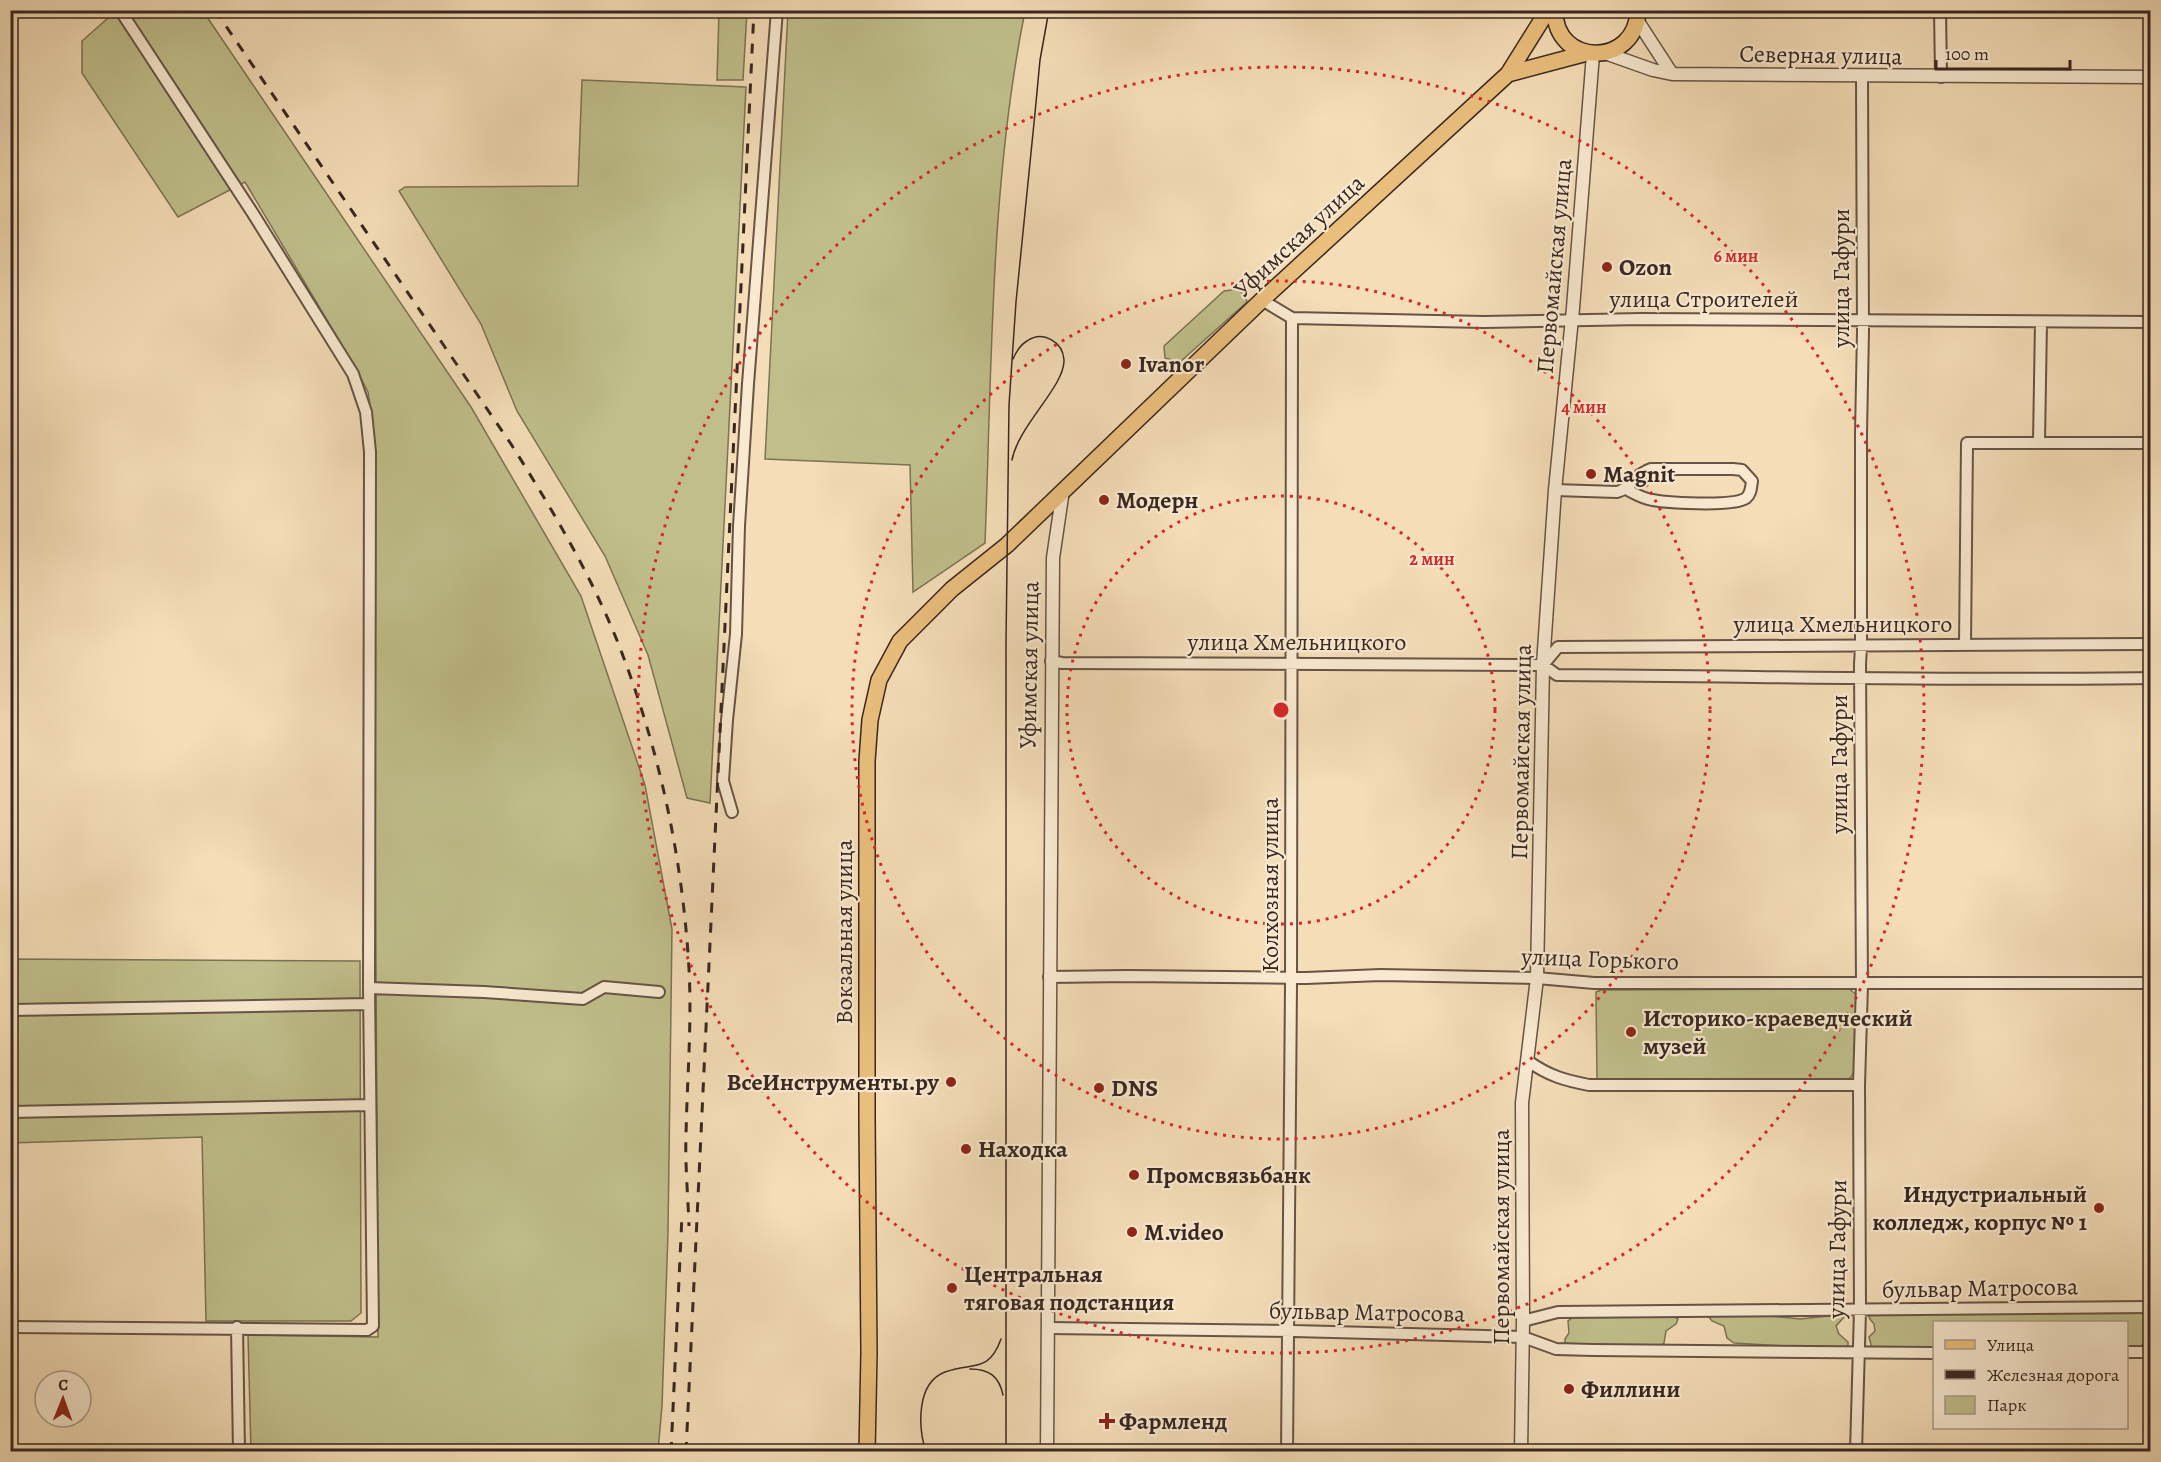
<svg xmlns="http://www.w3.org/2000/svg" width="2161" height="1462" font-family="Alegreya,serif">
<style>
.green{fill:#c0bf8b;stroke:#7c7356;stroke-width:1.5}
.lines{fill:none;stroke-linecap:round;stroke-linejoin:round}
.minor-casing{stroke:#675446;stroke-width:14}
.tertiary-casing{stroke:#675446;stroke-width:15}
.primary-casing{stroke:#382721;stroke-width:18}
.minor{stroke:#f8e9d0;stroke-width:10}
.tertiary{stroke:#f8e9d0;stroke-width:12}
.primary{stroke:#eabe7c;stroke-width:15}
.tram{stroke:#382721;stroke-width:1.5}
.rail{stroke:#382721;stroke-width:3;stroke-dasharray:10 10;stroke-linecap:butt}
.ring{fill:none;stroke:#d62828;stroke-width:3;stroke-dasharray:3 6}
.poi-dot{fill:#8f2418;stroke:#f8e9d0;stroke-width:2}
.labels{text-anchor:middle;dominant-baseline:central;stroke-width:4.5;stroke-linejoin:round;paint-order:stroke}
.street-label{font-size:24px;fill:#382721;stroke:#f8e9d0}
.poi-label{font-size:24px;font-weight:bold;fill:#382721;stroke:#f8e9d0;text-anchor:start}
.centre{fill:#d62828;stroke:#f8e9d0;stroke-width:3}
.ring-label{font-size:18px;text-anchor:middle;font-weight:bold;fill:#d62828;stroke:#f8e9d0;stroke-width:4.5;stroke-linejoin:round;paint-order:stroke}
</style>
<rect width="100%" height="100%" fill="#f4ddb7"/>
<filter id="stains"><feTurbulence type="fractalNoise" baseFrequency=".00333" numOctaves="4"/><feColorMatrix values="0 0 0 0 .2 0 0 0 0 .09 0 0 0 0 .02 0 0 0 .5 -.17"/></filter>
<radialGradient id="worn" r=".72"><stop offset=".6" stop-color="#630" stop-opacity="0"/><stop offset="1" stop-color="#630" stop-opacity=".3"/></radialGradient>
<!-- green -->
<path class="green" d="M 116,11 L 203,11 L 471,407 L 581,596 L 645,785 L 672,929 L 668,1233 L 662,1406 L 658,1451 L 251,1451 L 248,1335 L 378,1337 L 373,424 L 368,392 L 355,367 L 245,182 L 178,217 L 82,73 L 82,41 Z
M 719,11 L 747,11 L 743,80 L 717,80 Z
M 788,11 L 1025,11 C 990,185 992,365 985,543 L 913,592 L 910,465 L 765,459 Z
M 582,80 L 746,87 L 710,803 L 687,798 L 648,655 L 605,556 L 517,411 L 481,324 L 399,191 L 405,187 L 578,186 Z
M 1239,289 L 1246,298 L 1247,302 L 1180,362 L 1165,358 L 1164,346 L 1224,291 Z
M 10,959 L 360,961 L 361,1313 L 351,1321 L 206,1321 L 202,1137 L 11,1143 Z
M 1849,989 L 1857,995 L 1854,1072 L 1851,1077 L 1845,1081 L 1601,1082 L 1597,1078 L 1596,997 L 1596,992 L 1601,990 Z
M 2150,1312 L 2150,1342 L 2140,1346 L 2127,1346 L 2126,1322 L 1934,1322 L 1934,1347 L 1872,1348 L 1869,1337 L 1875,1331 L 1874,1324 L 1870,1319 L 1869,1317 L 1874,1313 Z
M 1738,1313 L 1800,1319 L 1847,1314 L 1836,1326 L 1839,1334 L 1848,1342 L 1848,1345 L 1844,1348 L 1817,1348 L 1734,1343 L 1727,1338 L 1724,1326 L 1712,1321 L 1708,1316 Z
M 1673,1316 L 1678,1319 L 1676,1324 L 1666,1331 L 1664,1343 L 1659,1347 L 1630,1345 L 1596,1346 L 1565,1343 L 1565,1339 L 1569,1333 L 1568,1321 L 1574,1317 Z"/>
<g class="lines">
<defs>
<path id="minor" d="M 1940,10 L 1941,77
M 1262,300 L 1292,318 L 1484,322 L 1641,319 L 2150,322
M 2039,442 L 2041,322
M 1555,490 L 1617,492 C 1634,487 1633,475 1651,469 L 1733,469 L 1742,470 L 1752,481 C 1751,488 1751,494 1746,498 C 1734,507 1663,503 1648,499 C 1640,497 1633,493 1626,489
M 1965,645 L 1967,443 L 2150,443
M 1051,661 L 1062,663 L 1543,665 L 1557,675 C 1755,676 1953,681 2150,678
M 1543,665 L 1558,647 L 2150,644
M 732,812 L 723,781 L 727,720 L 736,634 L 739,526 L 748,384 L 777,10
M 1049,977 L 1128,976 L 1306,978 L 1381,975 L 1537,978 L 1594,983 L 2150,983
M 369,988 L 484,992 L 583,999 L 604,987 L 659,992
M 10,1010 L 369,1004
M 1528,1061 C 1549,1076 1564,1080 1589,1085 L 1859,1085
M 10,1112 L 370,1105
M 1523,1321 L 1558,1312 L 2150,1307
M 10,1327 L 367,1330 L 373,1326 L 369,988 L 370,452 L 366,412 L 353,374 L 252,212 L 120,10
M 237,1327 L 239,1452
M 1048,1328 L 1294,1331 L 1523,1337 L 1556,1349 L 1593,1350 L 1934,1353
M 2126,1352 L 2150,1352
M 1287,1452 L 1291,986 L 1292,318
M 1856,1452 L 1860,1310 L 1859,1085 L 1862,984 L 1860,664 L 1861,647 L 1861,433 L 1863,331 L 1862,76"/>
<path id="tertiary" d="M 1637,20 L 1672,74
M 1605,53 L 1653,70 L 1672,74 L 2150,77
M 1047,1452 L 1053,558 L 1063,490
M 1521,1452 L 1523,1321 L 1522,1103 L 1537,978 L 1543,665 L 1555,490 L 1573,308 L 1593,54"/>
<path id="primary" d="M 1555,10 C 1554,67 1637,68 1638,10
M 1508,74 L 1587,53
M 867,1452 L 869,1353 L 867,1117 L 867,761 L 870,720 L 879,680 L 900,641 L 952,589 L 1007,545 L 1262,300 L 1508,74 L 1548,10"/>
</defs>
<!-- minor casing -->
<use href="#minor" class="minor-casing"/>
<!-- tertiary casing -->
<use href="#tertiary" class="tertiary-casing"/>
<!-- primary casing -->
<use href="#primary" class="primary-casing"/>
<!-- minor -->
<use href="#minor" class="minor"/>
<!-- tertiary -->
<use href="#tertiary" class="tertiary"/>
<!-- primary -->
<use href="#primary" class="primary"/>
<!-- tram -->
<path class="tram" d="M 1012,460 C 1018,426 1065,386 1064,360 C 1063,342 1043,330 1027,341 C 1020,345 1016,352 1013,359
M 970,1369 C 989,1369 999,1376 1003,1395
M 926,1452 C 918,1427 916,1383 945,1372 C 973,1362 989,1373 1001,1339
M 1006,1452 L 1006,643 L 1009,405 L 1016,302 L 1035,113 L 1040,60 L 1049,10"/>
<!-- rail -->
<path class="rail" d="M 215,10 L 511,444 C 555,514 598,586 626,664 C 662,762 683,864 689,969 C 692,1025 687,1080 686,1136 C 685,1166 688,1196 689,1226
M 671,1452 L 682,1215
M 686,1452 L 754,10"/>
</g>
<!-- distance rings -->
<g class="ring">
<circle cx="1281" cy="710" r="214"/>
<circle cx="1281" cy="710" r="429"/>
<circle cx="1281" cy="710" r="643"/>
</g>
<!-- markers -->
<g class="poi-dot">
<circle cx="1607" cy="267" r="6"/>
<circle cx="1126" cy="364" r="6"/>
<circle cx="1591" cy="474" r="6"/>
<circle cx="1104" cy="500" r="6"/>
<circle cx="1631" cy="1032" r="6"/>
<circle cx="951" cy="1082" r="6"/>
<circle cx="1099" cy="1088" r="6"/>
<circle cx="966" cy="1149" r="6"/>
<circle cx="1134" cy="1175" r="6"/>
<circle cx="2099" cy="1208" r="6"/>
<circle cx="1132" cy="1232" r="6"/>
<circle cx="952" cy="1288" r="6"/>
<circle cx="1569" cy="1389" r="6"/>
<path d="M1104 1412h6v6h6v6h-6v6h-6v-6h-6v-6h6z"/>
</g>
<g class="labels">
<!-- street labels -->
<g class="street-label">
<text transform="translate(1821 55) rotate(1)">Северная улица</text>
<text transform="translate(1299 236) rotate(-43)">Уфимская улица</text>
<text transform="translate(1554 266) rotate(-85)">Первомайская улица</text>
<text transform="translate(1841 278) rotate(-90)">улица Гафури</text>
<text x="1704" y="299">улица Строителей</text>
<text x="1843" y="624">улица Хмельницкого</text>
<text x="1297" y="642">улица Хмельницкого</text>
<text transform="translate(1029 665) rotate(-89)">Уфимская улица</text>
<text transform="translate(1521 752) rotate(-89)">Первомайская улица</text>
<text transform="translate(1839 764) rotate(-90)">улица Гафури</text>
<text transform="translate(1270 885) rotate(-90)">Колхозная улица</text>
<text transform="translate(844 932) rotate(-90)">Вокзальная улица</text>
<text transform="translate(1600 959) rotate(2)">улица Горького</text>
<text transform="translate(1501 1237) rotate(-90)">Первомайская улица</text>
<text transform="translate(1837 1249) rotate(-89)">улица Гафури</text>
<text transform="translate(1980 1288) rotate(-1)">бульвар Матросова</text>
<text transform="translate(1367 1312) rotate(1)">бульвар Матросова</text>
</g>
<!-- poi labels -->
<g class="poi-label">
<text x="1619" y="267">Ozon</text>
<text x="1138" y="364">Ivanor</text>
<text x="1603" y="474">Magnit</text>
<text x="1116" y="500">Модерн</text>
<text x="1643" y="1018">Историко-краеведческий<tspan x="1643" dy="28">музей</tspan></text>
<text x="939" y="1082" text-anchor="end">ВсеИнструменты.ру</text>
<text x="1111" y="1088">DNS</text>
<text x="978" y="1149">Находка</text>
<text x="1146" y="1175">Промсвязьбанк</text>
<text x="2087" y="1194" text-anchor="end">Индустриальный<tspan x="2087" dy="28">колледж, корпус № 1</tspan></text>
<text x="1144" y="1232">M.video</text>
<text x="964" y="1274">Центральная<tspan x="964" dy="28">тяговая подстанция</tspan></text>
<text x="1581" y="1389">Филлини</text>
<text x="1119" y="1421">Фармленд</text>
</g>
</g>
<circle cx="1281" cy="710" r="9" class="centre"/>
<g class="ring-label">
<text x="1736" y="262">6 мин</text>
<text x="1584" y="413">4 мин</text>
<text x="1432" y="565">2 мин</text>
</g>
<!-- margin -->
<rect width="2161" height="1462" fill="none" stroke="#f4ddb7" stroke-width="36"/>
<rect x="12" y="12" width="2137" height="1438" fill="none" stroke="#382721" stroke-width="3"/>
<rect x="18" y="18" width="2125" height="1426" fill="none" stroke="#382721" stroke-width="1.5"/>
<!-- legend -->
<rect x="1933" y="1321" width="195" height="108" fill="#f8e9d0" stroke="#ab9b8a" stroke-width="1.5"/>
<rect x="1945" y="1340" width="30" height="9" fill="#eabe7c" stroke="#ab9b8a" stroke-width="1.5"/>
<text x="1987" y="1351" font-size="18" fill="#382721">Улица</text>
<rect x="1945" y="1370" width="30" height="9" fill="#382721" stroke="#ab9b8a" stroke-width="1.5"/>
<text x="1987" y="1381" font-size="18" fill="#382721">Железная дорога</text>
<rect x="1945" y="1396" width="30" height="18" fill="#c0bf8b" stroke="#ab9b8a" stroke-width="1.5"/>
<text x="1987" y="1411" font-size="18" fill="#382721">Парк</text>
<!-- north arrow -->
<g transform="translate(63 1399) rotate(1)"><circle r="28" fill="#f8e9d0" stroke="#ab9b8a" stroke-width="1.5"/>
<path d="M0-4.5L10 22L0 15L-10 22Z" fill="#8f2418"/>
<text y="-9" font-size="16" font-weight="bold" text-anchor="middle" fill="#382721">С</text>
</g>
<!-- scale -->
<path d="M1936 60v9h134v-9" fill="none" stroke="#382721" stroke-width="3"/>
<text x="1945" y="60" font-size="18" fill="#382721" stroke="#f8e9d0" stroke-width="4.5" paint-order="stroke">100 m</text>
<rect width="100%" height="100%" filter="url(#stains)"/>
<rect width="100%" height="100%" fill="url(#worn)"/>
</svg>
